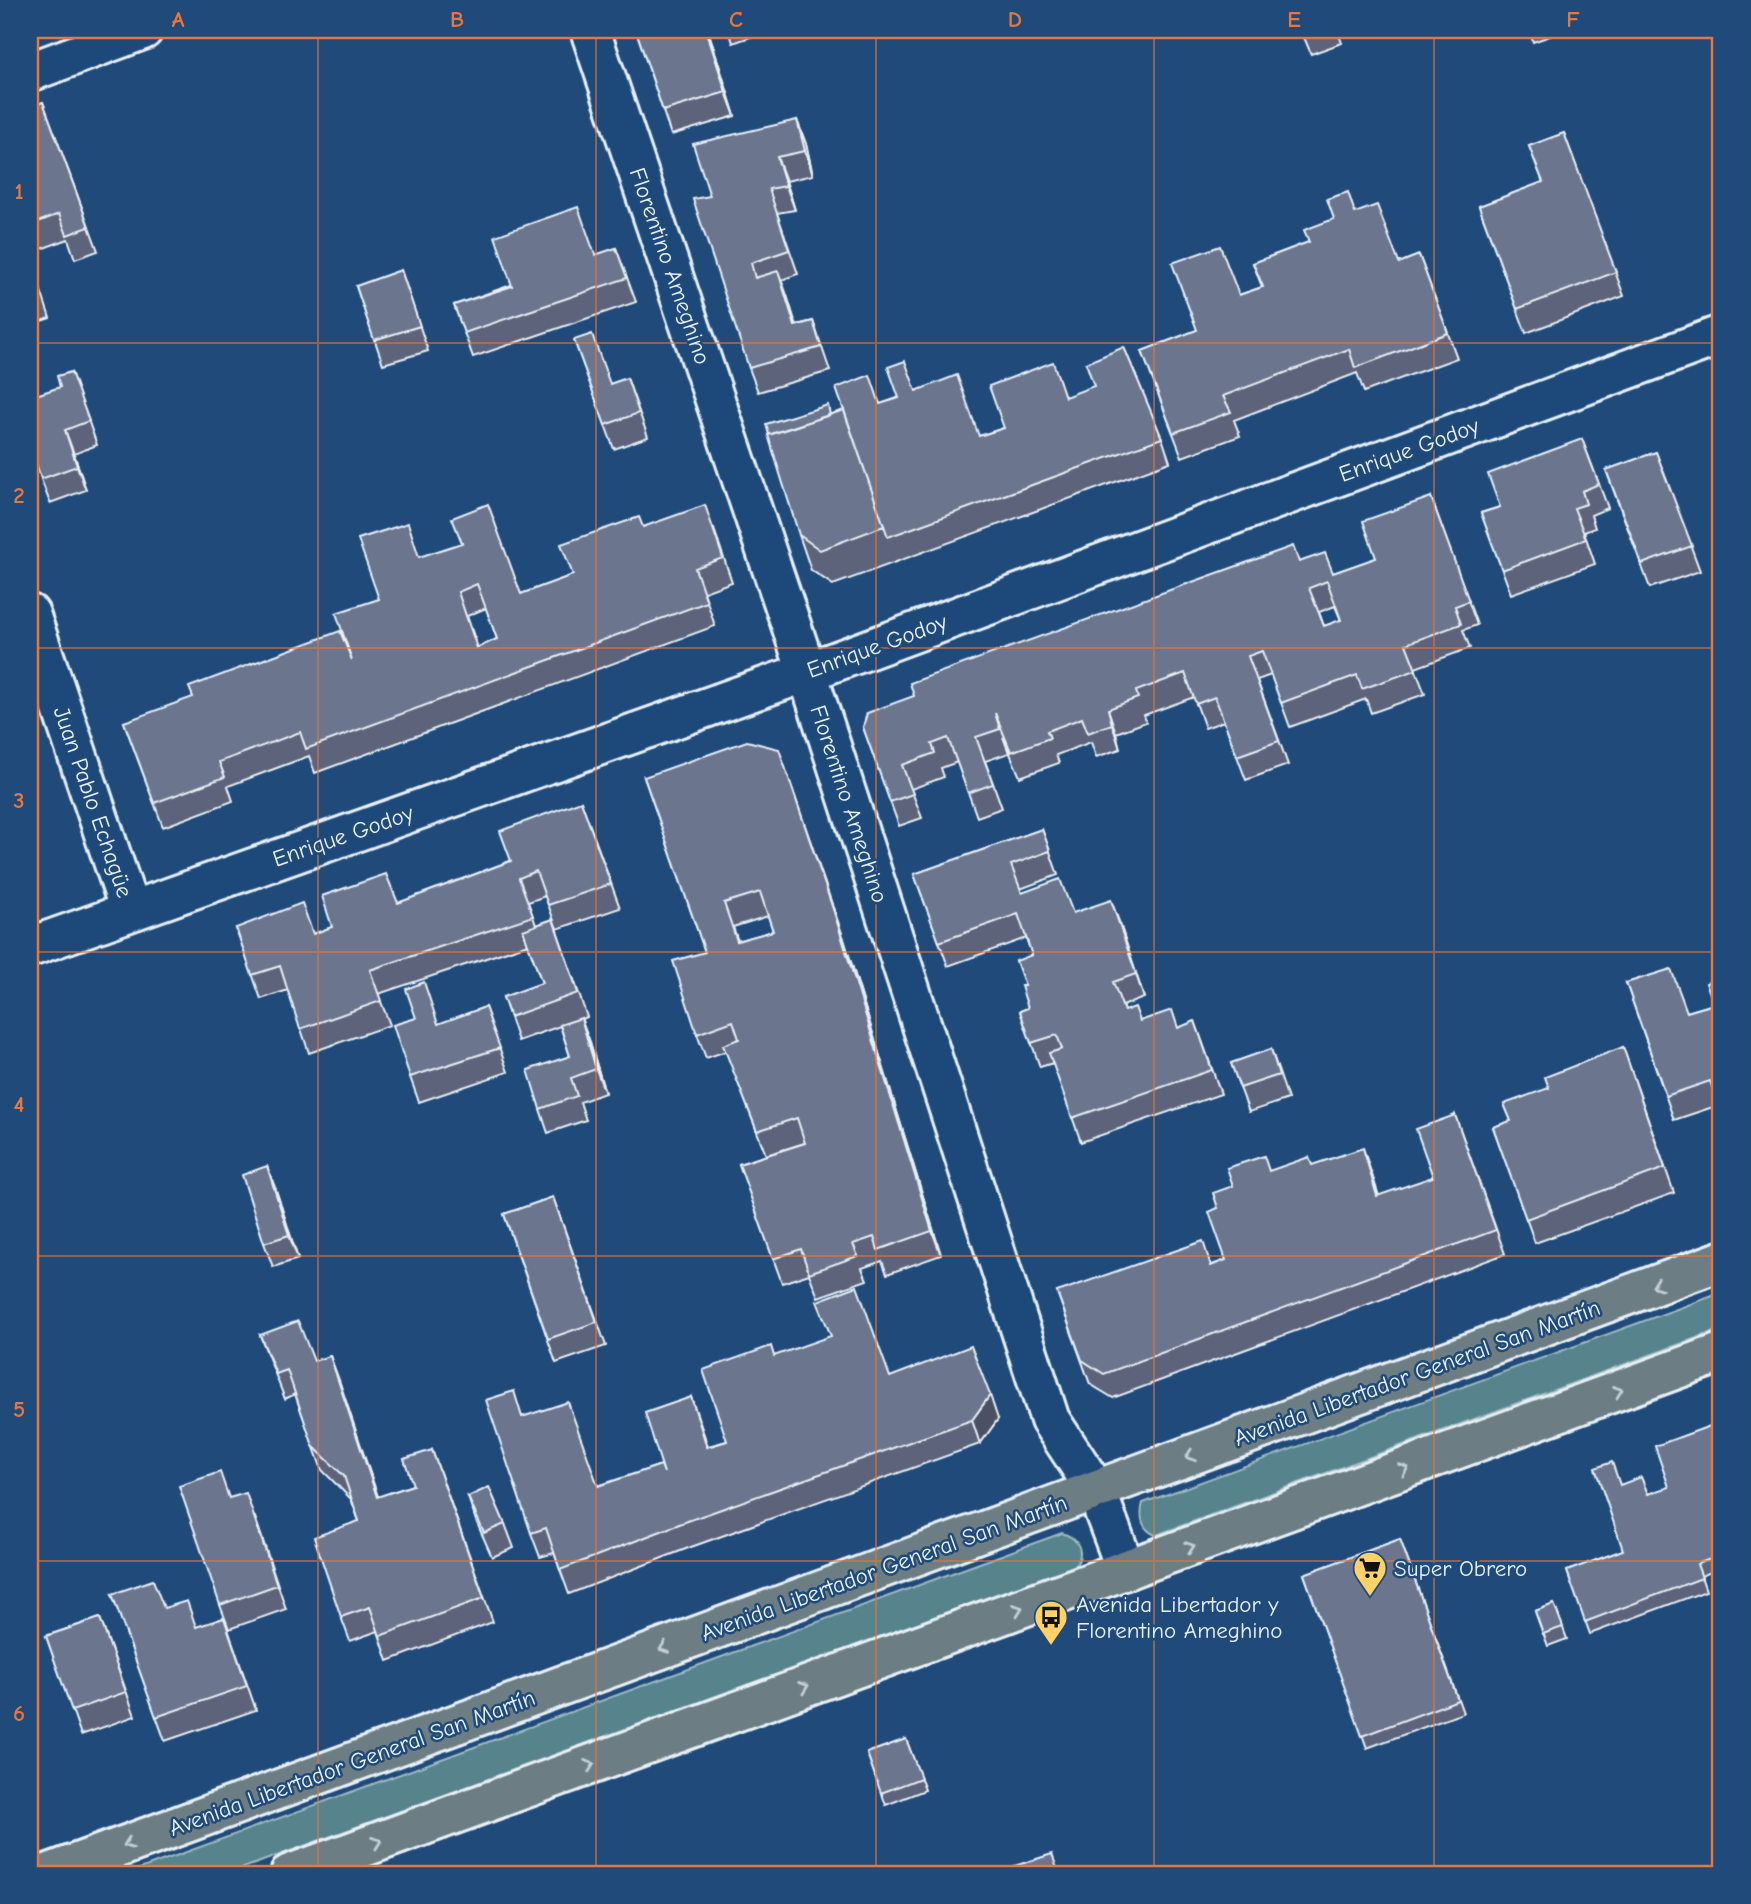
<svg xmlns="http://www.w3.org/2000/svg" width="1751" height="1904" font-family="'Comic Neue',sans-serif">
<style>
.green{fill:#56838c;stroke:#9fbac2;stroke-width:2}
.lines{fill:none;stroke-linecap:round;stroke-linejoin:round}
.minor-casing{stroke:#e8f1f8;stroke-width:44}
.major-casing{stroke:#e8f1f8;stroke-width:44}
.minor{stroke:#1f4a7a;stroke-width:38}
.major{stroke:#6d7d84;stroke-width:38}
.wall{fill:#5d647a;stroke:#e8f1f8;stroke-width:2;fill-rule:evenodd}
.shaded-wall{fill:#4c5163;stroke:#e8f1f8;stroke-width:2}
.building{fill:#6c748e;stroke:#e8f1f8;stroke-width:2;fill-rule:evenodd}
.oneway{stroke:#c3ced5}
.grid{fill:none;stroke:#e8773b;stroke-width:2;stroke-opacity:0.55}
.labels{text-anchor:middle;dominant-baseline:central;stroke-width:5;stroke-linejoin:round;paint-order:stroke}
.street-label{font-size:23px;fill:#e8f1f8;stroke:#1f4a7a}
.poi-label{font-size:23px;fill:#e8f1f8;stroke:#1f4a7a;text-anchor:start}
.neatline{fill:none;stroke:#e8773b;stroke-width:2.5}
.grid-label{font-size:23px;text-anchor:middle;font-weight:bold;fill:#e8773b}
</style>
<rect width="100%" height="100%" fill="#1f4a7a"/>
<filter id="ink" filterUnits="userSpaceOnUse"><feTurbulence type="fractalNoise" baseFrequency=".0143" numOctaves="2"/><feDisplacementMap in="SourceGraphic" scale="14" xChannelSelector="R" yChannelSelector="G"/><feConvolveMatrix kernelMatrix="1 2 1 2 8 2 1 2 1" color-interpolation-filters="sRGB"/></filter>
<g filter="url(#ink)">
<!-- green -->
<path class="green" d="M 1721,1293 L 1721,1329 L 1156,1535 C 1142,1530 1139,1517 1143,1503 Z
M 1062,1533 C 1078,1538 1085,1551 1076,1565 L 227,1874 L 126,1874 Z"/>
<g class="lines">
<defs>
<path id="minor" d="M 590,30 L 807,672 L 1050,1420 L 1096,1490 L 1126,1570
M 30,72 L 143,30
M 30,614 L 130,911
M 30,947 L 807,672 L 1721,335"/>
<path id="major" d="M 47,1874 L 1721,1261
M 290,1874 L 1721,1353"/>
</defs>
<!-- minor casing -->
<use href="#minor" class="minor-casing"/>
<!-- major casing -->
<use href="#major" class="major-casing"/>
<!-- minor -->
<use href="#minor" class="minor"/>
<!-- major -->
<use href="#major" class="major"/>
</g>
<!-- wall -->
<path class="wall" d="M 636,30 L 708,30 L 735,116 L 671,135 Z
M 729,30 L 757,30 L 759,34 L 733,43 Z
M 1301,30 L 1337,30 L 1342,43 L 1311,54 Z
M 1529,30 L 1567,30 L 1533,42 Z
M 43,102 L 98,251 L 75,259 L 68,239 L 30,253 L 30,107 Z
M 797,120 L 806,144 L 813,175 L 786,181 L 795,210 L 777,213 L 798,274 L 781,280 L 796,325 L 813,321 L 830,371 L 758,392 L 749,368 L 710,196 Z
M 1564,133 L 1624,296 L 1526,333 L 1479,206 L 1543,182 L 1529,146 Z
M 1356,213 L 1399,263 L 1419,255 L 1457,358 L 1364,392 L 1357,373 L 1234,420 L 1240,436 L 1182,457 L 1142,351 L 1197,330 L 1239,295 L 1262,287 L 1253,263 L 1309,242 Z
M 616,248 L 636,302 L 473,357 L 454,305 Z
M 30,258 L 50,318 L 35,323 L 30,309 Z
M 401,270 L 428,351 L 383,364 L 356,286 Z
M 574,340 L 610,384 L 627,378 L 648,437 L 614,449 Z
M 71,372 L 97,445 L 74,454 L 86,490 L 50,503 L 41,479 L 60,387 Z
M 916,391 L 979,436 L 1004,428 L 1065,397 L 1162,438 L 1170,462 L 833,585 L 811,570 L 799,535 L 831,414 L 881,404 Z
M 1582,439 L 1608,508 L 1591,515 L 1595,528 L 1584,532 L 1595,564 L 1511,594 L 1481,513 L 1500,507 Z
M 1656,452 L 1700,571 L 1650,588 L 1606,470 Z
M 1431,497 L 1477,625 L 1463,630 L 1470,648 L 1415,668 L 1425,694 L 1371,713 L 1366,699 L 1290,727 L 1271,675 L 1257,680 L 1288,765 L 1246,780 L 1224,721 L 1205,728 L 1194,697 L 1144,715 L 1146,722 L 1116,733 L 1120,749 L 1096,757 L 1091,742 L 1056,755 L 1059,763 L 1020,777 L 1003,737 L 1009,753 L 985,761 L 1002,808 L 977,817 L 957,762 L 941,768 L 944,777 L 911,789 L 922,818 L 899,826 L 863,727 L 1299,562 L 1333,573 L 1376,558 ZM 1335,606 L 1341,620 L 1324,626 L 1319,612 Z
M 643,527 L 714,529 L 732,582 L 704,592 L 715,626 L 315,773 L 309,756 L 228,786 L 233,801 L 163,827 L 124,722 L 352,660 L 379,599 L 420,556 L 521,594 L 573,575 ZM 486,608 L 497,639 L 478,648 L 467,616 Z
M 644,777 L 843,936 L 941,1255 L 887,1274 L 882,1261 L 862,1268 L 867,1280 L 818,1297 L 809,1274 L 782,1283 L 739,1164 L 805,1143 L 766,1155 L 726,1051 L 706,1058 L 697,1034 L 705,952 ZM 768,916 L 773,931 L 738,941 L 733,927 Z
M 581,801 L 620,908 L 557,929 L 545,896 L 528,902 L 536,925 L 553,919 L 587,1017 L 581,1019 L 590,1042 L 605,1093 L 580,1102 L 586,1120 L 548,1133 L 540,1109 L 570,1056 L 560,1026 L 518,1041 L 503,997 L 542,983 L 528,944 L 378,994 L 390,1025 L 309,1053 L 288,990 L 261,999 L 236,928 L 313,934 L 398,903 L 510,861 Z
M 1042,829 L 1058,875 L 1020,889 L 1022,893 L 1073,913 L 1120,924 L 1144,998 L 1122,1006 L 1124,1011 L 1140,1021 L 1179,1028 L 1195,1021 L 1221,1094 L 1081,1142 L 1053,1063 L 1040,1067 L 1020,1011 L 1028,1008 L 1025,986 L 1032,955 L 1026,938 L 948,966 L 914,874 Z
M 1626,983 L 1687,1012 L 1714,1004 L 1719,1105 L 1674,1120 Z
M 485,1007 L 508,1072 L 419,1102 L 410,1077 L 439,1024 Z
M 1623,1047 L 1674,1193 L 1535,1243 L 1493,1127 L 1511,1121 L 1549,1088 Z
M 1271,1049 L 1288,1099 L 1249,1112 L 1231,1063 Z
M 1455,1115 L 1505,1254 L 1113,1398 L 1090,1384 L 1057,1292 L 1212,1265 L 1226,1260 L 1218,1208 L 1233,1186 L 1269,1171 L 1312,1165 L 1371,1172 L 1379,1196 L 1433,1177 Z
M 276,1190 L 298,1259 L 273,1267 L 264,1243 Z
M 553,1197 L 606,1346 L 556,1363 L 504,1214 Z
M 260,1335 L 314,1361 L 330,1356 L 378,1497 L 413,1485 L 432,1450 L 493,1622 L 388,1661 L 378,1631 L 350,1641 L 341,1617 L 359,1521 L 351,1499 L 322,1470 L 295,1394 L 285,1399 Z
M 774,1356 L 890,1377 L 998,1419 L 980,1444 L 691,1547 L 569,1594 L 554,1553 L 540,1557 L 531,1533 L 523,1417 L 598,1486 L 661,1465 L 691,1397 L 708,1446 L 727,1441 Z
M 1721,1422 L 1721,1568 L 1701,1576 L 1706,1591 L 1590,1634 L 1567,1571 L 1623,1550 L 1620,1485 L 1648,1494 L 1669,1487 Z
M 468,1497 L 505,1524 L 514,1548 L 492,1557 L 476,1521 Z
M 229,1498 L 255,1517 L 286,1609 L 229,1629 L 220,1605 Z
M 1400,1539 L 1463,1713 L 1367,1748 L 1304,1574 Z
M 112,1594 L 164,1608 L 197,1627 L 224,1618 L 256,1710 L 165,1741 Z
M 1554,1604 L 1567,1639 L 1548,1646 L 1535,1611 Z
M 100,1618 L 135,1716 L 81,1735 L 46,1636 Z
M 906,1739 L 925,1790 L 886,1805 L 867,1753 Z"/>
<!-- shaded-wall -->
<path class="shaded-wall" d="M 706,30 L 708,30 L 735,116 L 726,92 Z
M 797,120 L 806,144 L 813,175 L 805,151 Z
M 777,157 L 786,181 L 795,210 L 786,186 Z
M 778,271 L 787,295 L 804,350 L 795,326 Z
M 65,430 L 74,454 L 86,490 L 77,466 Z
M 1108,709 L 1116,733 L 1120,749 L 1112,724 Z
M 787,773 L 843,936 L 941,1255 L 932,1231 Z
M 1111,900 L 1120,924 L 1144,998 L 1136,974 Z
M 581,1018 L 590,1042 L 605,1093 L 596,1069 Z
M 1363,1148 L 1371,1172 L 1386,1220 L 1377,1196 Z
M 267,1166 L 276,1190 L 298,1259 L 289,1235 Z
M 330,1356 L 339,1380 L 386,1521 L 377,1497 Z
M 990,1395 L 998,1419 L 980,1444 L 972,1420 Z"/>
<!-- building -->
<path class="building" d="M 636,30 L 706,30 L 726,92 L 663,111 Z
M 43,102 L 89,227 L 67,235 L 59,214 L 30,225 L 30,107 Z
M 797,120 L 805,151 L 777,157 L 786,186 L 769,189 L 789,250 L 751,263 L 755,278 L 778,271 L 795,326 L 813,321 L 821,347 L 749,368 L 693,199 L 710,196 L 693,144 Z
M 1564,133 L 1616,272 L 1517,309 L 1479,206 L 1543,182 L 1529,146 Z
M 1348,192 L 1355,213 L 1377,205 L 1399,263 L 1419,255 L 1448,333 L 1355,368 L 1349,349 L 1223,396 L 1231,412 L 1173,433 L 1142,351 L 1197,330 L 1172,263 L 1220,246 L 1239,295 L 1263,287 L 1253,263 L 1309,242 L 1304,230 L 1334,219 L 1327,199 Z
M 578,207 L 595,255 L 616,248 L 627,278 L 464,333 L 454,305 L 512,286 L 495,236 Z
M 30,260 L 41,294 L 30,298 Z
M 401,270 L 420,326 L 374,340 L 356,286 Z
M 592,334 L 610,384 L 627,378 L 639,413 L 605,425 L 574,340 Z
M 1124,347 L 1162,438 L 888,537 L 836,388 L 870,375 L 880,404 L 899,398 L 888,367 L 905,361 L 916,391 L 957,375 L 979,436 L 1004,428 L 989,386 L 1053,362 L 1065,397 L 1094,386 L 1086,363 Z
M 71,372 L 89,421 L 65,430 L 77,466 L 41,479 L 30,444 L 30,397 L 60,387 L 57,376 Z
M 828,405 L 830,415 L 769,435 L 766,424 Z
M 844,410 L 884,526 L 820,550 L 799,535 L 768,435 Z
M 1582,439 L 1599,484 L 1582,491 L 1586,504 L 1574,508 L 1586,539 L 1502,570 L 1481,513 L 1500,507 L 1488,474 Z
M 1656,452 L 1692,546 L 1642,564 L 1606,470 Z
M 1431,497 L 1469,601 L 1455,606 L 1461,624 L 1406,644 L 1416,670 L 1362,689 L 1357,675 L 1281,703 L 1262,651 L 1248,656 L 1279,741 L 1237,756 L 1215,697 L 1196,704 L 1185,673 L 1136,691 L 1138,698 L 1108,709 L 1112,724 L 1088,733 L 1082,718 L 1047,731 L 1050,738 L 1011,752 L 995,713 L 1000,729 L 976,737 L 993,784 L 968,793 L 948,738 L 932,744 L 935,753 L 902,765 L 913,794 L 890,802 L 863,727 L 867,713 L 914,696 L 910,683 L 1293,546 L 1299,562 L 1325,553 L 1333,573 L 1376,558 L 1363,521 ZM 1327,581 L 1341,620 L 1324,626 L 1309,588 Z
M 488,504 L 521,594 L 573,575 L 561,544 L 639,517 L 643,527 L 705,505 L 723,558 L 695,568 L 707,602 L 306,749 L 300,732 L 219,762 L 225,777 L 154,803 L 124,722 L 193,697 L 189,687 L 340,631 L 352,660 L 336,613 L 379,599 L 358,539 L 408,523 L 419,557 L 462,543 L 452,518 ZM 477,584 L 497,639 L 477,648 L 458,592 Z
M 747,741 L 779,749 L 834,912 L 932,1231 L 878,1250 L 874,1237 L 853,1244 L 858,1256 L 809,1273 L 801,1249 L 773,1259 L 739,1164 L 805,1143 L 797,1118 L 757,1131 L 723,1045 L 739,1039 L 733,1021 L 697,1034 L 673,961 L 705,952 L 644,777 ZM 760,892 L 773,931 L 737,941 L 724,903 Z
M 581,801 L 611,884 L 548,905 L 536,871 L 519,878 L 533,916 L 370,970 L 381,1001 L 300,1029 L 280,966 L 252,975 L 236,928 L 302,903 L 313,934 L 332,927 L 322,896 L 386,874 L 398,903 L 511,861 L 500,831 Z
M 1042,829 L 1050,851 L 1011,865 L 1022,893 L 1060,879 L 1073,913 L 1111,900 L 1136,974 L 1113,982 L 1124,1011 L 1135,1007 L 1140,1021 L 1172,1010 L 1178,1028 L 1195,1021 L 1212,1070 L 1072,1118 L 1049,1053 L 1062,1049 L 1057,1035 L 1031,1043 L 1020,1011 L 1028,1008 L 1021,986 L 1025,986 L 1016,961 L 1032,955 L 1018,914 L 939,942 L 914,874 Z
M 553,919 L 578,993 L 510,1017 L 503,997 L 542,983 L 523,930 Z
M 1671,969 L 1687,1012 L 1714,1004 L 1706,983 L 1721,977 L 1721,1113 L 1710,1081 L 1666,1096 L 1626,983 Z
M 424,982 L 438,1024 L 485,1007 L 500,1048 L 410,1077 L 393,1025 L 416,1018 L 406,989 Z
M 581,1018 L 596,1069 L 571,1078 L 577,1096 L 540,1109 L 528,1070 L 570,1056 L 560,1025 Z
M 1623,1047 L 1665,1168 L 1526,1219 L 1493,1127 L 1511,1121 L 1504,1104 L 1549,1088 L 1545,1077 Z
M 1271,1049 L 1279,1075 L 1240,1088 L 1231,1063 Z
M 1455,1115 L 1496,1230 L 1104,1374 L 1082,1360 L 1057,1292 L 1203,1241 L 1211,1266 L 1226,1260 L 1209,1212 L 1218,1208 L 1213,1193 L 1233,1186 L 1227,1168 L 1264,1156 L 1269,1171 L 1309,1157 L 1312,1165 L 1363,1148 L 1377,1196 L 1433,1177 L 1416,1129 Z
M 267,1166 L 289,1235 L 264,1243 L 242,1175 Z
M 553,1197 L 597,1322 L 548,1339 L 504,1214 Z
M 857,1286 L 890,1377 L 971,1346 L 990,1395 L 972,1420 L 682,1523 L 560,1570 L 546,1528 L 531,1533 L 486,1400 L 514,1391 L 522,1417 L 568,1402 L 598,1486 L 661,1465 L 664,1473 L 645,1413 L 691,1397 L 707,1447 L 727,1441 L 703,1370 L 771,1346 L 774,1356 L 831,1336 L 817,1301 Z
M 298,1321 L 314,1361 L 330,1356 L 377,1497 L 413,1485 L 404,1459 L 432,1450 L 484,1598 L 380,1636 L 370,1607 L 341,1617 L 314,1537 L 359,1521 L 344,1476 L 313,1446 L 287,1370 L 276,1374 L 260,1335 Z
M 1721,1422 L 1721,1555 L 1697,1564 L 1702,1578 L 1585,1622 L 1567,1571 L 1623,1550 L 1595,1468 L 1612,1462 L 1620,1485 L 1641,1477 L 1648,1494 L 1669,1487 L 1655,1446 Z
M 220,1472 L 229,1498 L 246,1493 L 277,1585 L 220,1605 L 179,1486 Z
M 489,1487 L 505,1524 L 484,1533 L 468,1497 Z
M 1400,1539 L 1458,1700 L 1362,1736 L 1304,1574 Z
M 153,1580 L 164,1608 L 187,1601 L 196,1627 L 224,1618 L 247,1686 L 156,1717 L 112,1594 Z
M 1721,1601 L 1721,1633 L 1711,1605 Z
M 1554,1604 L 1563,1627 L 1543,1634 L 1535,1611 Z
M 100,1618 L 126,1692 L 72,1711 L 46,1636 Z
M 906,1739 L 921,1778 L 881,1793 L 867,1753 Z
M 1052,1854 L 1059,1874 L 993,1874 L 993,1873 Z"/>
<!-- one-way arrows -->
<defs><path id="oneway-chevron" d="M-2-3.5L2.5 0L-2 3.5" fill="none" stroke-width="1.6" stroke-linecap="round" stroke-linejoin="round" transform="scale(1.75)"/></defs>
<g class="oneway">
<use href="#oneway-chevron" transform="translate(1657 1285) rotate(160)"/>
<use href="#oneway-chevron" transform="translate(1618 1391) rotate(-20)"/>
<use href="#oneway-chevron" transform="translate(1190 1456) rotate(160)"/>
<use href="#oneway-chevron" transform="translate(1404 1469) rotate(-20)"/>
<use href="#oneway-chevron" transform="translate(1190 1547) rotate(-20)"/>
<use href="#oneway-chevron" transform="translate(1018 1609) rotate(-20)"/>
<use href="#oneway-chevron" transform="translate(664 1648) rotate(160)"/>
<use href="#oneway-chevron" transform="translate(804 1687) rotate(-20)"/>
<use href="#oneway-chevron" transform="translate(590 1765) rotate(-20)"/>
<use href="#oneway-chevron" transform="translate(377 1842) rotate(-20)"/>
<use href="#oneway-chevron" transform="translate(128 1844) rotate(160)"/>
</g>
</g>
<!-- grid -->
<path class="grid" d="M 318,30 L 318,1874M 596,30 L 596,1874M 876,30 L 876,1874M 1154,30 L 1154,1874M 1434,30 L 1434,1874M 30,343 L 1721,343M 30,648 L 1721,648M 30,952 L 1721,952M 30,1256 L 1721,1256M 30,1561 L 1721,1561"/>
<!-- icons -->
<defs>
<symbol id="supermarket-pin" viewBox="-11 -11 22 30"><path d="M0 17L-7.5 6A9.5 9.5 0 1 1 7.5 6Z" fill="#ffd166" stroke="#1f4a7a"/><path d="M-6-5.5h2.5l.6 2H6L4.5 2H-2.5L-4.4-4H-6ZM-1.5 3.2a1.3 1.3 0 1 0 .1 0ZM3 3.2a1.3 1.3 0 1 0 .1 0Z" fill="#111"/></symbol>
<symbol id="bus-pin" viewBox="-11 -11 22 30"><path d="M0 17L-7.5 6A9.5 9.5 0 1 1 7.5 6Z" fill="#ffd166" stroke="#1f4a7a"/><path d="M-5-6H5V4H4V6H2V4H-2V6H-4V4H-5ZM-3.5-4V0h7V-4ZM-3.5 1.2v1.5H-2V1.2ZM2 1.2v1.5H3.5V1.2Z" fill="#111"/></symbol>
</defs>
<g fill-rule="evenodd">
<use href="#supermarket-pin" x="1351" y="1549" width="38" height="52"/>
<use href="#bus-pin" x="1032" y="1598" width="38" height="52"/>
</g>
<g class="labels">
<!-- street labels -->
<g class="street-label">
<text transform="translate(670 266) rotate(71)">Florentino Ameghino</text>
<text transform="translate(1409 450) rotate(-20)">Enrique Godoy</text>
<text transform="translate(877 646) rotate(-20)">Enrique Godoy</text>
<text transform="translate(93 802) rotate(71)">Juan Pablo Echagüe</text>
<text transform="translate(849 804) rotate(72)">Florentino Ameghino</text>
<text transform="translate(343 836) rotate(-19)">Enrique Godoy</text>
<text transform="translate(1417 1373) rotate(-20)">Avenida Libertador General San Martín</text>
<text transform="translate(884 1568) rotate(-20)">Avenida Libertador General San Martín</text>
<text transform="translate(352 1763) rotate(-20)">Avenida Libertador General San Martín</text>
</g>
<!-- poi labels -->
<g class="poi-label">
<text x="1394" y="1568">Super Obrero</text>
<text x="1076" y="1604">Avenida Libertador y<tspan x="1076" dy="26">Florentino Ameghino</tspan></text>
</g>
</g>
<!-- margin -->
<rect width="1751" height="1904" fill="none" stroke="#1f4a7a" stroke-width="77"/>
<rect x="38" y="38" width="1674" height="1828" class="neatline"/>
<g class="grid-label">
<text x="178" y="27">A</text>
<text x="457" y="27">B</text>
<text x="736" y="27">C</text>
<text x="1015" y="27">D</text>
<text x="1294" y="27">E</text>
<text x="1573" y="27">F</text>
<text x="19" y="199">1</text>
<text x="19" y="503">2</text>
<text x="19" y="808">3</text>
<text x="19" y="1112">4</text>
<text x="19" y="1417">5</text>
<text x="19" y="1721">6</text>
</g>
</svg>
